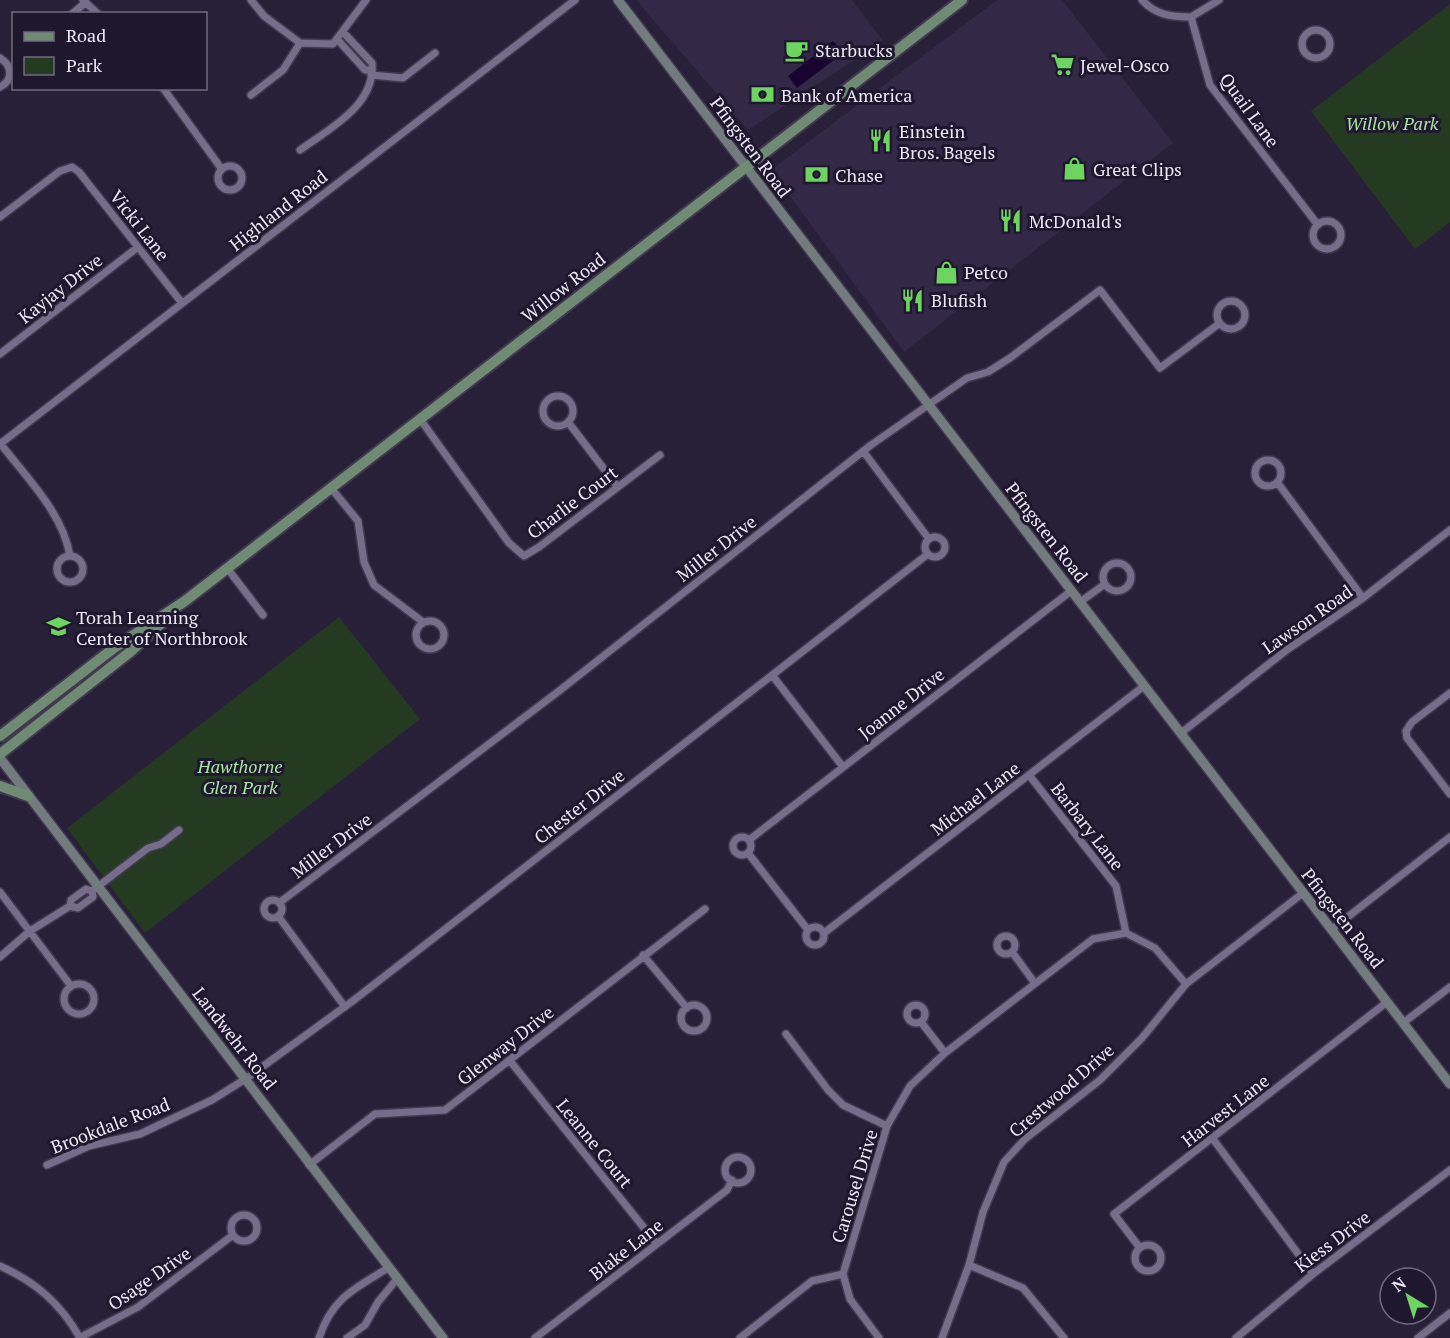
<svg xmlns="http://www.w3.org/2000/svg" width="1450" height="1338" font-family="'PT Serif',serif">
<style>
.built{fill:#332947}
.green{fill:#243b21}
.water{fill:#180331}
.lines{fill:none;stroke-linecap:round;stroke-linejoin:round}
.street-casing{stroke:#413a4f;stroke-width:10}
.secondary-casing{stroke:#413a4f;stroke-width:12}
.primary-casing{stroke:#413a4f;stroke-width:14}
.street{stroke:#766d8a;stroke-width:7}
.secondary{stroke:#727c7e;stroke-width:9}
.primary{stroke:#6f8b73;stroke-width:10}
.labels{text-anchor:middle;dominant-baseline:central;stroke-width:6;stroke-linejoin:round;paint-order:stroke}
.poi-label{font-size:18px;fill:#ebe7f7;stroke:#1f172e;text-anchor:start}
.street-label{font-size:18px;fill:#ebe7f7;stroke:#1f172e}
.park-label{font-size:18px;font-style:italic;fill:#a6e59e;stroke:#1f172e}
</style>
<rect width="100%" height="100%" fill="#282038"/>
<!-- built -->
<path class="built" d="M 636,0 L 852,0 L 883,41 L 748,130 Z
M 997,0 L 1062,0 L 1173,143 L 904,352 L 771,170 Z"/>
<!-- green -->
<path class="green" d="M 1450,4 L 1450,222 L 1415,249 L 1311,111 Z
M 339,617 L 420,719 L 145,933 L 67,828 Z"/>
<!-- water -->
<path class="water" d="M 833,41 L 843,53 L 797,88 L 788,76 Z"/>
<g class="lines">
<defs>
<path id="street" d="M 83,0 L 98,14
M 251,0 L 264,16 L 300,43
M 1142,0 C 1156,15 1171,17 1191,17 L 1210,85 L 1318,225
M 72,14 L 86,2
M 1191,17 L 1219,0
M1302 44a14 14 0 1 1 28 0a14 14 0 1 1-28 0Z
M 337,39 L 365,70 L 371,70
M 300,43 L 333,44 L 366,0
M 0,58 C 13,66 13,80 0,87
M 371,75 L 403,78 L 435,53
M 163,88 L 221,168
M 251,95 L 283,70 L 300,43
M 300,150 C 329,129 376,105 372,63 L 343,32
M218 178a12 12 0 1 1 24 0a12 12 0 1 1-24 0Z
M 0,217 L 60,171 L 72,167 L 79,172 L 182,303
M1313 235a14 14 0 1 1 28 0a14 14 0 1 1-28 0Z
M1217 315a14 14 0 1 1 28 0a14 14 0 1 1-28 0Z
M 0,354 L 138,247
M543 411a15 15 0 1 1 30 0a15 15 0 1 1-30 0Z
M 420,419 L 509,543 L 524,556 L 539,547 L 660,455
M 568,422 L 617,486
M 0,443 C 26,477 63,513 70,556
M 0,444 L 575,0
M 863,451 L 929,539
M1255 473a13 13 0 1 1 26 0a13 13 0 1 1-26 0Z
M 1277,482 L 1363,598
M 331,488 L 358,521 L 364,562 L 374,585 L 423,622
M925 547a10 10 0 1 1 20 0a10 10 0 1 1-20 0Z
M57 569a13 13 0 1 1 26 0a13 13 0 1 1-26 0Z
M1103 577a14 14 0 1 1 28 0a14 14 0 1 1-28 0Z
M 227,568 L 263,615
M 1080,602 L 1105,584
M416 635a14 14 0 1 1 28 0a14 14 0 1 1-28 0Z
M 772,675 L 843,767
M 1450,693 L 1412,722 L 1406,731 L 1407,738 L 1450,794
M 1181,733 L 1288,649 L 1363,598 L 1450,530
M 1029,775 L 1116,886 L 1126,933
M733 846a9 9 0 1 1 18 0a9 9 0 1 1-18 0Z
M 749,840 L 1071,591
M 748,853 L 808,930
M 0,892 L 71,986
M264 909a9 9 0 1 1 18 0a9 9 0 1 1-18 0Z
M 279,903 L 559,691 L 871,445 L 967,378 L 988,372 L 1010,358 L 1100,290 L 1160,368 L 1220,323
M 70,906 L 78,908 L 93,897 L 92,891
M 278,916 L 345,1007
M806 936a9 9 0 1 1 18 0a9 9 0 1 1-18 0Z
M 1331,930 L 1450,837
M 824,933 L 1144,686
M997 945a9 9 0 1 1 18 0a9 9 0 1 1-18 0Z
M 1012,952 L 1034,982
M 643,955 L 687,1008
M 0,957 L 30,931 L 70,906 L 71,900 L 86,889 L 92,891 L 148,848 L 161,844 L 179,830
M64 999a15 15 0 1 1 30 0a15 15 0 1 1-30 0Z
M907 1014a9 9 0 1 1 18 0a9 9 0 1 1-18 0Z
M681 1018a13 13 0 1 1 26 0a13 13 0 1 1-26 0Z
M 921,1022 L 945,1053
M 1403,1023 L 1450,987
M 786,1034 L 828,1090 L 843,1105 L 887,1126
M 510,1061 L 657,1244
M 1213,1139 L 1313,1274
M725 1170a13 13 0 1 1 26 0a13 13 0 1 1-26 0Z
M 47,1165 L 89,1146 L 140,1134 L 212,1100 L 247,1078 L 354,1000 L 928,554
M 309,1165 L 375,1114 L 445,1110 L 705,909
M231 1228a13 13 0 1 1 26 0a13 13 0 1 1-26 0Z
M1135 1258a13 13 0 1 1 26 0a13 13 0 1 1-26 0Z
M 1140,1248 L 1114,1214 L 1387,1002
M 969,1265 L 1023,1288 L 1064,1338
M 0,1266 C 36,1282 61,1304 80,1338
M 79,1338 L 138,1307 L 233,1235
M 319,1338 C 332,1298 354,1289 388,1268
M 347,1338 L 365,1325 L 378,1302 L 397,1279
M 535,1338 L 727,1190 L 732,1180
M 740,1338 L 812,1281 L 843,1274
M 879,1338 L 850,1299 L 843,1274 L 887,1126 L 910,1086 L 945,1053 L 1093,939 L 1126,933 L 1155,948 L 1186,984
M 942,1338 L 969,1265 L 983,1212 L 1004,1162 L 1025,1139 L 1100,1080 L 1142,1038 L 1186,984 L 1303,893
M 1236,1338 L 1313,1274 L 1450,1170
M 1418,1338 L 1450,1313"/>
<path id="secondary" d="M 618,0 L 1450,1084
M 0,758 L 443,1338"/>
<path id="primary" d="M 0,736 L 114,648 L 185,601 L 962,0
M 0,754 L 130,652 L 165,620
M 0,786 L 28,796"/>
</defs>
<!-- street casing -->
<use href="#street" class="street-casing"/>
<!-- secondary casing -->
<use href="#secondary" class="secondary-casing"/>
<!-- primary casing -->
<use href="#primary" class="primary-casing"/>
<!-- street -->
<use href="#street" class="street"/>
<!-- secondary -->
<use href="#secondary" class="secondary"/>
<!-- primary -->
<use href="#primary" class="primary"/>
</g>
<!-- icons -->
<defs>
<symbol id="cafe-bare" viewBox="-9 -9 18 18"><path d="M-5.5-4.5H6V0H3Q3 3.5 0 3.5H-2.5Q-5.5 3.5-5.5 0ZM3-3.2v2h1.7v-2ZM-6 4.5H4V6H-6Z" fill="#6dd361" stroke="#1f172e" stroke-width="2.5" paint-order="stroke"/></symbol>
<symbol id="supermarket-bare" viewBox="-9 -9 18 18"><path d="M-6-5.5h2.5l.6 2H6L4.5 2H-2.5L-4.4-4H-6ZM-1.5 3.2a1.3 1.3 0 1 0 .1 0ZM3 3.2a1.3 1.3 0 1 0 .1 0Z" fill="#6dd361" stroke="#1f172e" stroke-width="2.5" paint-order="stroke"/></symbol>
<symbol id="bank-bare" viewBox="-9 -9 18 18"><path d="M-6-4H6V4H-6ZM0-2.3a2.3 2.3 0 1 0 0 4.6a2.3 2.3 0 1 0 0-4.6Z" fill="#6dd361" stroke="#1f172e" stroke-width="2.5" paint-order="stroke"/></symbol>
<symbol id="restaurant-bare" viewBox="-9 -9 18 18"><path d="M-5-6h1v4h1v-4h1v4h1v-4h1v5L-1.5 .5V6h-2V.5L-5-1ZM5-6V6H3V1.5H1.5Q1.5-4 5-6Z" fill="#6dd361" stroke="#1f172e" stroke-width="2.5" paint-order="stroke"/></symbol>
<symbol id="shop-bare" viewBox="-9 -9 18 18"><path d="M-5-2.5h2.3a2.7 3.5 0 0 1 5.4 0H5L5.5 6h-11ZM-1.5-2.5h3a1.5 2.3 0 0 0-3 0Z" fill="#6dd361" stroke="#1f172e" stroke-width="2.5" paint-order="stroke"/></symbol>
<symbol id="school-bare" viewBox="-9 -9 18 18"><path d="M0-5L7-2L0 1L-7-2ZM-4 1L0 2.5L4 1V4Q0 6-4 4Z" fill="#6dd361" stroke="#1f172e" stroke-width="2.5" paint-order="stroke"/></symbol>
</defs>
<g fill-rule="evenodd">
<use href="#cafe-bare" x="780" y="34" width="33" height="33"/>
<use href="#supermarket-bare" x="1046" y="48" width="33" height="33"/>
<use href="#bank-bare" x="746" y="78" width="33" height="33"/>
<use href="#restaurant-bare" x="864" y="124" width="33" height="33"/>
<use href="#shop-bare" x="1058" y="152" width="33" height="33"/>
<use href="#bank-bare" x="800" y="158" width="33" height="33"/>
<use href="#restaurant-bare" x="994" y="204" width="33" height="33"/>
<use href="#shop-bare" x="930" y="256" width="33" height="33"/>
<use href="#restaurant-bare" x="896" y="284" width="33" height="33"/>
<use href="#school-bare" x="42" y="610" width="33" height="33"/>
</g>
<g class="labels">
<!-- poi labels -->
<g class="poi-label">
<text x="815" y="50">Starbucks</text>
<text x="1080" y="65">Jewel-Osco</text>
<text x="781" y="95">Bank of America</text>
<text x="899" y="131">Einstein<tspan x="899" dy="21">Bros. Bagels</tspan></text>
<text x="1093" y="169">Great Clips</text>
<text x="835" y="175">Chase</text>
<text x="1029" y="221">McDonald's</text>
<text x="964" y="272">Petco</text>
<text x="931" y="300">Blufish</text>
<text x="76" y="617">Torah Learning<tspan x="76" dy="21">Center of Northbrook</tspan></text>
</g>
<!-- street labels -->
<g class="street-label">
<text transform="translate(1250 110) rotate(54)">Quail Lane</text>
<text transform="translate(751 147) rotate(53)">Pfingsten Road</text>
<text transform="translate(278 210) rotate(-38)">Highland Road</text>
<text transform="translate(140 225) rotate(52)">Vicki Lane</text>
<text transform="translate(563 287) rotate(-38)">Willow Road</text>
<text transform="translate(60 288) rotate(-38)">Kayjay Drive</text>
<text transform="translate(572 502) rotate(-37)">Charlie Court</text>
<text transform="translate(1047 532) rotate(52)">Pfingsten Road</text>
<text transform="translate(716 548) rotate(-38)">Miller Drive</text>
<text transform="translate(1307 619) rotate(-35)">Lawson Road</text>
<text transform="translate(901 703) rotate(-38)">Joanne Drive</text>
<text transform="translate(975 798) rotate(-38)">Michael Lane</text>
<text transform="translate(579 806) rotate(-38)">Chester Drive</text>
<text transform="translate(1088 826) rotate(52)">Barbary Lane</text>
<text transform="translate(331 845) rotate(-37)">Miller Drive</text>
<text transform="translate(1343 918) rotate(52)">Pfingsten Road</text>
<text transform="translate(235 1038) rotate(52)">Landwehr Road</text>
<text transform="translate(505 1045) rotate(-38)">Glenway Drive</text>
<text transform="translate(1061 1090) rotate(-41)">Crestwood Drive</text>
<text transform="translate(1225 1110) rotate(-38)">Harvest Lane</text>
<text transform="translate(110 1125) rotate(-21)">Brookdale Road</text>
<text transform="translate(595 1143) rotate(51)">Leanne Court</text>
<text transform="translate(854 1186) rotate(-73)">Carousel Drive</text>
<text transform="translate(1332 1241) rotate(-37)">Kiess Drive</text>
<text transform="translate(626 1249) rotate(-38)">Blake Lane</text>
<text transform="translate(149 1278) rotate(-35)">Osage Drive</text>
</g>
<!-- park labels -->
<g class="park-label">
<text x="1392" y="123">Willow Park</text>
<text x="240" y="766">Hawthorne<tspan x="240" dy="21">Glen Park</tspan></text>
</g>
</g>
<!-- legend -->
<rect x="12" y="12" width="195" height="78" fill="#1f172e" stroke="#716a7e" stroke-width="1.5"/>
<rect x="24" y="32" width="30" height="9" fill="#6f8b73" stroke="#716a7e" stroke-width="1.5"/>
<text x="66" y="42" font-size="18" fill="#ebe7f7">Road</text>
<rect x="24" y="57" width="30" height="18" fill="#243b21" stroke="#716a7e" stroke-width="1.5"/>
<text x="66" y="72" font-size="18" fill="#ebe7f7">Park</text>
<!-- north arrow -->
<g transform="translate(1408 1296) rotate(322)"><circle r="28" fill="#1f172e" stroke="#716a7e" stroke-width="1.5"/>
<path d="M0-4.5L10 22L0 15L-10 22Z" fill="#6dd361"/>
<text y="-9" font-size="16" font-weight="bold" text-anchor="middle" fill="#ebe7f7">N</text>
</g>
</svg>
